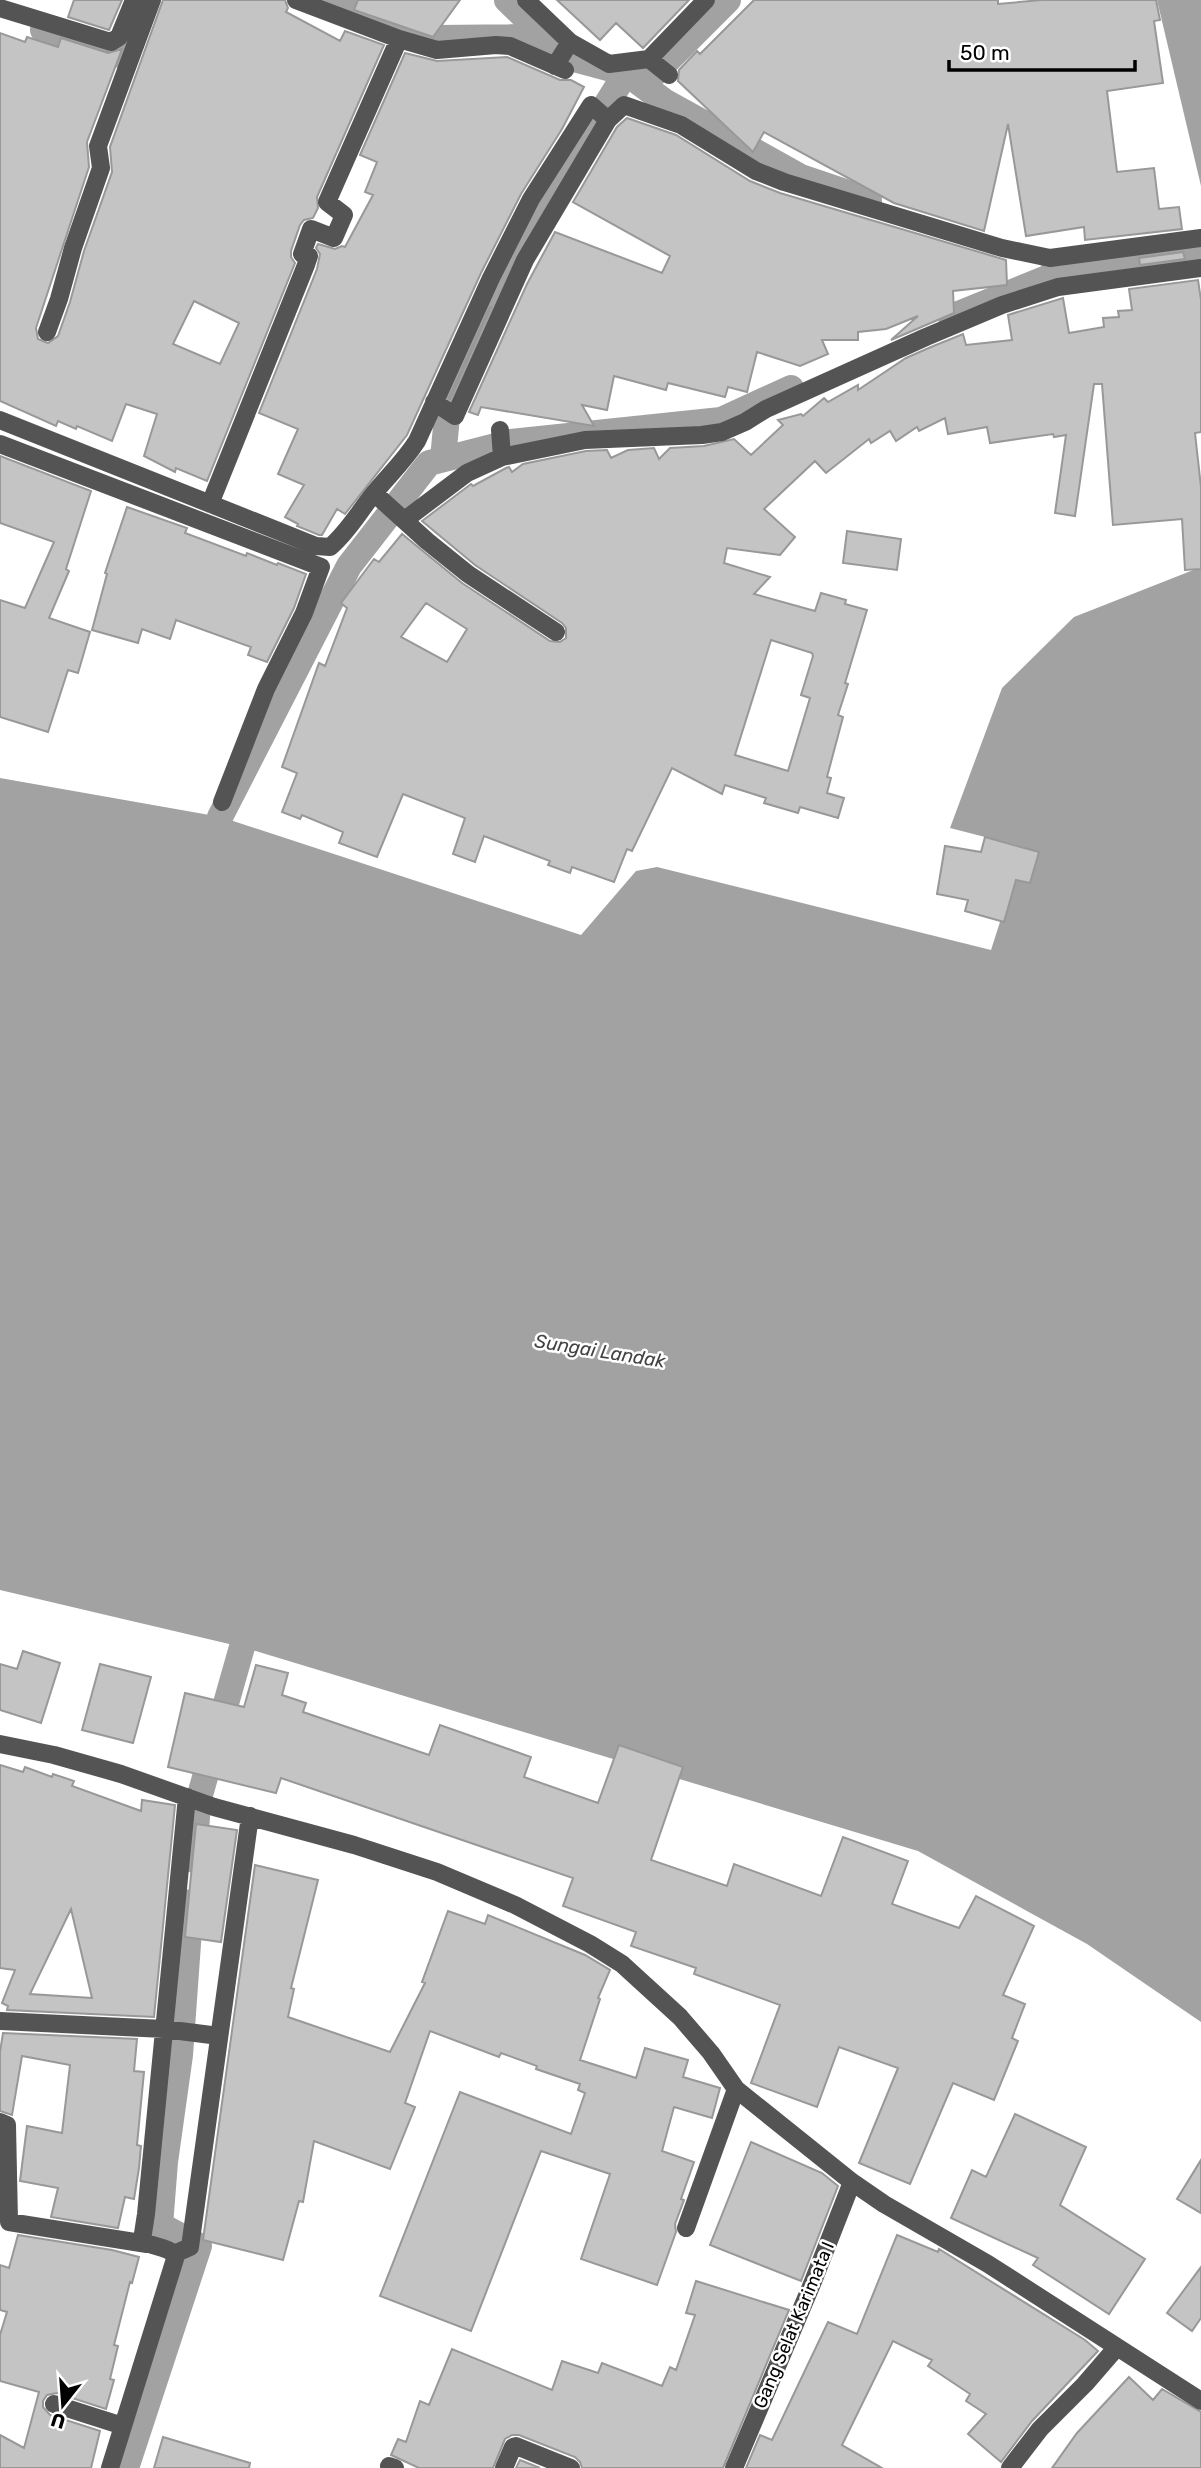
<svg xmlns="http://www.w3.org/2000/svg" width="1201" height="2468" font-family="Rubik,sans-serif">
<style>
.water{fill:#a2a2a2}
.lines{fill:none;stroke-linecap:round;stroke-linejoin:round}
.canal{stroke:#a2a2a2;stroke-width:26}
.building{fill:#c4c4c4;stroke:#989898;stroke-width:2;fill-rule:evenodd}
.minor{stroke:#545454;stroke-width:18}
.labels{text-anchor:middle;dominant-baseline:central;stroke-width:5;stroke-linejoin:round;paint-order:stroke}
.street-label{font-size:18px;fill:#000;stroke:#fff}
.water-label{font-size:19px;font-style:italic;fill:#434343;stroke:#fff}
</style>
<rect width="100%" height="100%" fill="#fff"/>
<!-- water -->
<path class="water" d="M 1157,0 L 1201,0 L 1201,186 Z
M 1201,567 L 1201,2022 L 1087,1944 L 918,1851 L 242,1647 L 0,1590 L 0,778 L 221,817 L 581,935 L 636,871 L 657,867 L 991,950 L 1024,847 L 950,828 L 1002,688 L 1074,617 Z"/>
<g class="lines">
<!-- canal -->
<path class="canal" d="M 323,0 L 437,38 L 545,37 L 555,54 L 626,73 L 664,101 L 801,177 L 869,200
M 507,0 L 545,37
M 43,30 L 123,56 L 136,24
M 643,85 L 728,0
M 1054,263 L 1069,269 L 1201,250
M 951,317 L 1069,269
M 443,459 L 447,416 L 478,329 L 540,211 L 626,73
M 220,817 L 349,566 L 429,463 L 511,442 L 721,420 L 791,388
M 194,1860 L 198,1802 L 242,1647
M 126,2468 L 199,2246 L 160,2225 L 165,2162 L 180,2055 L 191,1902"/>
</g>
<!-- building -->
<path class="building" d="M 74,0 L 122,0 L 109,30 L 68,17 Z
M 163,0 L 285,0 L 288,8 L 286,12 L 340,41 L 345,31 L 384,45 L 317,197 L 318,208 L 313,218 L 304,220 L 300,225 L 291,251 L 291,257 L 295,263 L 207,481 L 176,468 L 175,472 L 144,456 L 157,414 L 126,404 L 112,441 L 77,426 L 76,429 L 58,421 L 56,426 L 0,401 L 0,33 L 25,42 L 27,37 L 58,47 L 61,38 L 108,53 L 122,49 L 87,142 L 89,167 L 36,328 L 38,339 L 48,343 L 58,336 L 70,302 L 84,251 L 112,172 L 110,147 ZM 194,301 L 239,323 L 220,364 L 173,344 Z
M 358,0 L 460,0 L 433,37 L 354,10 Z
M 557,0 L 689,0 L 643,48 L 616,23 L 600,40 Z
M 754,0 L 998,0 L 998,4 L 1041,0 L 1156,0 L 1160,20 L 1154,21 L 1163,83 L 1107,91 L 1117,172 L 1154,168 L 1159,209 L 1179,207 L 1182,229 L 1085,240 L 1084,227 L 1026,236 L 1008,124 L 984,231 L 894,203 L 764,132 L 753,152 L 678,81 L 679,70 L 697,51 L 700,54 Z
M 405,53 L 437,61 L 507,57 L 560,80 L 571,80 L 584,87 L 562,129 L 521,194 L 481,273 L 407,435 L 345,514 L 337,509 L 322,535 L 319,535 L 297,526 L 298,524 L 285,517 L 304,485 L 278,474 L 298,429 L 259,413 L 317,269 L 320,254 L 316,248 L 318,244 L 335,249 L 342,246 L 345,247 L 373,195 L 365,192 L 377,162 L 360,155 Z
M 627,118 L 676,135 L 750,181 L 780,193 L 1006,260 L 1007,285 L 953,291 L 954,313 L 891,340 L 918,316 L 886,329 L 858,332 L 858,340 L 822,340 L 828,354 L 800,366 L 757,352 L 747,392 L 728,387 L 725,397 L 668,383 L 666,390 L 614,376 L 607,410 L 582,405 L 594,426 L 481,407 L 478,415 L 469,412 L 527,284 L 555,232 L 662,273 L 670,256 L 573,202 L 617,127 Z
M 1183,252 L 1185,259 L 1140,265 L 1139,258 Z
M 1198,280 L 1201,300 L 1201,432 L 1195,433 L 1201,487 L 1201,569 L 1185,570 L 1182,519 L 1113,525 L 1102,384 L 1094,384 L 1075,516 L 1055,513 L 1066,435 L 1054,437 L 1053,434 L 990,443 L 987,427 L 948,434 L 945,418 L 919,431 L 917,427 L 896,441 L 890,431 L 871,443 L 869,439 L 826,473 L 815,461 L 764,509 L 795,537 L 780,555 L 727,548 L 724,563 L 770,577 L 754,594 L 815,611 L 821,593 L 846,600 L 845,604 L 867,610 L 845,683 L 848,684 L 838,715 L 843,717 L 827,777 L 831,778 L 827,793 L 844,798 L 838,818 L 800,807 L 798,813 L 764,803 L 766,798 L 725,785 L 722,794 L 672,768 L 632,851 L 627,849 L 614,882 L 572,867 L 570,873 L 548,865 L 550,861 L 484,836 L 475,862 L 453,854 L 465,818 L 403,794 L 377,857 L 339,843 L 343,832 L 302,815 L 300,819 L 282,812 L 297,773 L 282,767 L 319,663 L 325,666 L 347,608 L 341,603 L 374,559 L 379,562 L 402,534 L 462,583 L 550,641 L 560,642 L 566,638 L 566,628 L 562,623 L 475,565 L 422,521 L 471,484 L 473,486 L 506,468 L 509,467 L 512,472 L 523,464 L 586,451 L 607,450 L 611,458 L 628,450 L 654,448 L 659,459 L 670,448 L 704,446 L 734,439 L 751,455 L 783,425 L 778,420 L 801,414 L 803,416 L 824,398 L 828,402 L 858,385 L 858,390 L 906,358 L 931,347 L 963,334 L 966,345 L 1012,340 L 1008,315 L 1063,298 L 1069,333 L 1104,327 L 1103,318 L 1119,317 L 1118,311 L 1132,310 L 1129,289 ZM 426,603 L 467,629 L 447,662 L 401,637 ZM 771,640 L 812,653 L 813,656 L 801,695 L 810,698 L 788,771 L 735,755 Z
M 490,307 L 491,307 L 450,399 L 449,398 Z
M 0,456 L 91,491 L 66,569 L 69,571 L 49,618 L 90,632 L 78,673 L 68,670 L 48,732 L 0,717 L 0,600 L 25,608 L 54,542 L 0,523 Z
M 127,507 L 187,528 L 185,533 L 246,556 L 247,553 L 277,565 L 278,563 L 306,574 L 294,608 L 267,662 L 248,655 L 251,647 L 176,620 L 170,639 L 142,629 L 138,643 L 92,630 L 107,574 L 105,573 Z
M 847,531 L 901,539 L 897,570 L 843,563 Z
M 985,837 L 1039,852 L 1030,883 L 1016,880 L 1004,922 L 965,911 L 968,900 L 937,894 L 945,846 L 981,852 Z
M 23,1651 L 60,1663 L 41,1723 L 0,1710 L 0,1664 L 17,1669 Z
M 100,1664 L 151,1677 L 133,1743 L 82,1730 Z
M 256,1665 L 288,1673 L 282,1695 L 306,1703 L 303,1712 L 429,1755 L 440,1725 L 531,1757 L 524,1777 L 598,1803 L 619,1745 L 683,1767 L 651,1860 L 727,1886 L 734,1864 L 821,1896 L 843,1837 L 908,1861 L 892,1904 L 959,1928 L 976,1896 L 1034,1926 L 1003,1995 L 1025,2004 L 1012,2038 L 1018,2041 L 994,2100 L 953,2083 L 910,2184 L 859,2163 L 898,2068 L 839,2047 L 817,2107 L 751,2083 L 780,2005 L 694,1974 L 696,1968 L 631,1946 L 636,1932 L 563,1906 L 573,1878 L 281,1778 L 276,1793 L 168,1767 L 185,1693 L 244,1707 Z
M 0,1765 L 23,1772 L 25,1767 L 52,1777 L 53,1774 L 74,1781 L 72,1786 L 141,1811 L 142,1800 L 175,1805 L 154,2017 L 7,2010 L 8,2006 L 2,2003 L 15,1970 L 0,1968 ZM 71,1909 L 92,1998 L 30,1994 Z
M 196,1824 L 237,1830 L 221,1942 L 185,1937 Z
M 255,1865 L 318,1880 L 291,1988 L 294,1989 L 288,2017 L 390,2052 L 425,1983 L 422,1982 L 448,1911 L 485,1924 L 488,1915 L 585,1955 L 610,1970 L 598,1998 L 600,1999 L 580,2060 L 636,2078 L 645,2048 L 688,2060 L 683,2077 L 720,2088 L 712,2118 L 674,2107 L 662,2151 L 694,2162 L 681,2199 L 684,2200 L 675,2224 L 676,2232 L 657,2285 L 581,2259 L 610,2174 L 541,2151 L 471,2331 L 380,2296 L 460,2092 L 571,2134 L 585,2093 L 578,2090 L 580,2084 L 536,2069 L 537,2066 L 501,2053 L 499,2057 L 430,2031 L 405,2103 L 415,2107 L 390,2169 L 314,2141 L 303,2202 L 299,2201 L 283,2260 L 203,2240 Z
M 3,2033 L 137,2039 L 134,2071 L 144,2072 L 137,2145 L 141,2146 L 139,2168 L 134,2199 L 125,2197 L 118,2228 L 51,2217 L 58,2188 L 20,2181 L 27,2126 L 62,2133 L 70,2065 L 22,2056 L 12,2115 L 0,2111 L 0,2052 Z
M 1015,2114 L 1086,2147 L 1060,2205 L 1145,2259 L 1109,2314 L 1033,2265 L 1038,2258 L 951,2218 L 972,2170 L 986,2177 Z
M 751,2142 L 822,2173 L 838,2186 L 801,2281 L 710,2245 Z
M 1201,2160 L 1201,2213 L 1177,2199 Z
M 18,2235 L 112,2250 L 139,2257 L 132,2283 L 130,2282 L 114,2345 L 118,2346 L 110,2379 L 114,2380 L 106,2409 L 57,2393 L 47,2395 L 43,2401 L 43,2407 L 50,2415 L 100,2431 L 91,2468 L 0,2468 L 0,2435 L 24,2448 L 39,2392 L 0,2381 L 0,2335 L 7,2312 L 0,2310 L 0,2265 L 9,2268 Z
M 897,2235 L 938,2252 L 939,2249 L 1085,2340 L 1098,2351 L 1032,2421 L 1001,2462 L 968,2434 L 986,2414 L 966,2401 L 970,2394 L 928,2366 L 932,2360 L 893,2341 L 842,2445 L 882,2468 L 746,2468 L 760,2435 L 772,2440 L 828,2322 L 857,2334 Z
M 1201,2267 L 1201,2318 L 1192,2331 L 1167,2313 Z
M 696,2281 L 789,2310 L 723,2468 L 582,2468 L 580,2462 L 575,2457 L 519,2435 L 512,2435 L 505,2439 L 493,2468 L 419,2468 L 391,2455 L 398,2439 L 406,2442 L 420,2401 L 429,2405 L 452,2349 L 552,2390 L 562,2361 L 598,2373 L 602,2363 L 662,2386 L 670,2367 L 676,2370 L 695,2315 L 686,2313 Z
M 1129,2377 L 1153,2400 L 1162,2389 L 1201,2412 L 1201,2468 L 1052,2468 L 1077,2433 Z
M 163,2437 L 250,2463 L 249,2468 L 154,2468 Z
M 520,2460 L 540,2468 L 516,2468 Z"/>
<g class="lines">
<!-- minor -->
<path class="minor" d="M 526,0 L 570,42
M 0,8 L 111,42 L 119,37 L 134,0
M 399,39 L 437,50 L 496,45 L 510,46 L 565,70
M 649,59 L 706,0
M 555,66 L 570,42 L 609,64 L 649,59 L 669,75
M 47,332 L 59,299 L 73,248 L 101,168 L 98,146 L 152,0
M 434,402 L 455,416 L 525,260 L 608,120 L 624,105 L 681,125 L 756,171 L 784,182 L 1002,248 L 1050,258 L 1201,238
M 0,420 L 316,546 L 330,547 C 349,531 360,510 375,492 C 390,474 405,460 417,441 L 491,278 L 531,199 L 591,105 L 608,120
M 500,430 L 502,457
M 0,444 L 321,567 L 304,613 L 266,689 L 222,802
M 374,493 L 427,541 L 468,574 L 556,632
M 210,504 L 306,265 L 309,256 L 302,254 L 311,229 L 334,238 L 344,215 L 327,202 L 399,39 L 296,0
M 406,519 L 467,473 L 502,457 L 585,440 L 702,435 L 722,432 L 745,422 L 766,409 L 926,337 L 1002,305 L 1058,287 L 1201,268
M 0,1744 L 54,1755 L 121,1774 L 214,1807 L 354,1845 L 437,1872 L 515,1905 L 590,1944 L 622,1964 L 680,2017 L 711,2053 L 736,2089 L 852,2182 L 884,2204 L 988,2264 L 1201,2401
M 0,2021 L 164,2029 L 219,2036
M 0,2122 L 7,2125 L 9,2222 L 147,2244
M 686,2228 L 736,2089
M 174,2254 L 190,2247 L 250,1816
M 54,2404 L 123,2426
M 389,2466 L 395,2468
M 110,2468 L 175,2259 L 174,2254 C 165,2245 152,2248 142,2240 L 146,2214 L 187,1797
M 504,2468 L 513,2447 L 516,2446 L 571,2468
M 734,2468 L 812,2284 L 852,2182
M 1010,2468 L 1040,2429 L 1085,2384 L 1117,2347"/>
</g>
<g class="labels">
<!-- street labels -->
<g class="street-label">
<text transform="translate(794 2325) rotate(-67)">Gang Selat Karimata I</text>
</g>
<!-- water labels -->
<g class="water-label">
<text transform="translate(600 1351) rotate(9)">Sungai Landak</text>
</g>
</g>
<!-- north arrow -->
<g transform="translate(63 2405) rotate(197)" stroke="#ffffff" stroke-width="5" paint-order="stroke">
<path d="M0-5L12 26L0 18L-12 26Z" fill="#000000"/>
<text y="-10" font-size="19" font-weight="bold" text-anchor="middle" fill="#000000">U</text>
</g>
<!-- scale -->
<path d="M949 60v10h186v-10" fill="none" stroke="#000000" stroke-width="3.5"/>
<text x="960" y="60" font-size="21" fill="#000000" stroke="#ffffff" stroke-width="5" paint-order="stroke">50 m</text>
</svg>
